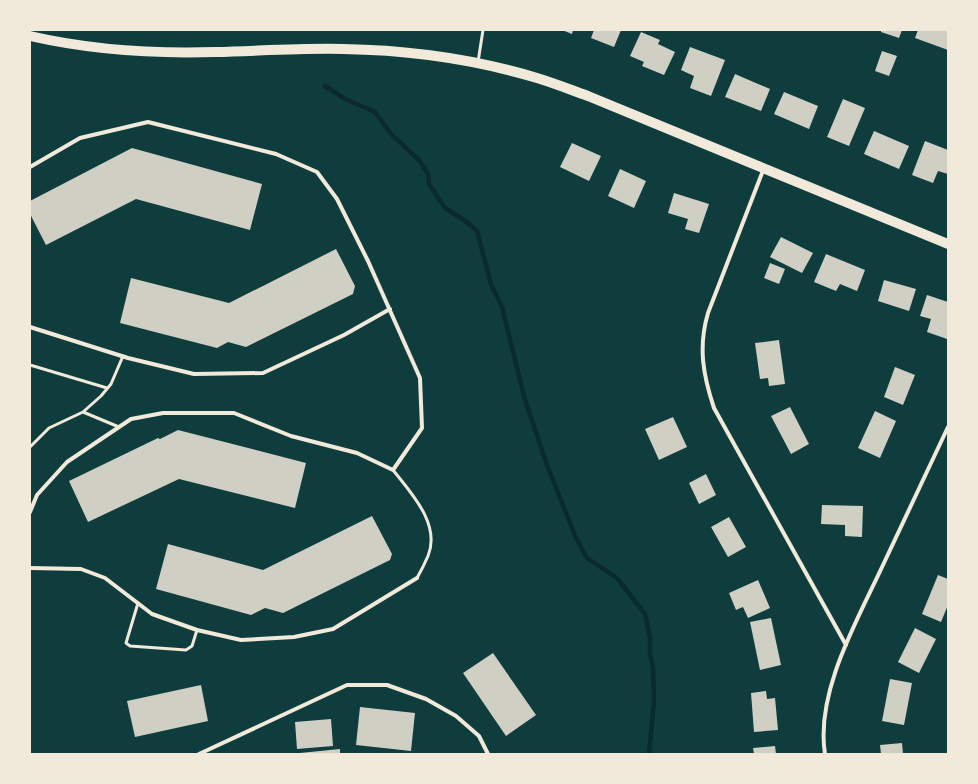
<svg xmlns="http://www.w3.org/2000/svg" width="978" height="784" font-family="'Archivo Narrow',sans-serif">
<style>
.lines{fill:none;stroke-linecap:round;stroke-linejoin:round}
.stream{stroke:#0a2a2b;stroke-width:4.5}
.building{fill:#cfcfc3}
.service{stroke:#f1e9da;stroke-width:3}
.minor{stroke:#f1e9da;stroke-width:4}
.primary{stroke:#f1e9da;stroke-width:10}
</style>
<rect width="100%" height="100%" fill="#0f3d3e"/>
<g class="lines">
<!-- stream -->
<path class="stream" d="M 325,86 L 345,99 L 375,112 L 392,135 L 419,160 L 428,174 L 429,184 L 445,208 L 467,222 L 477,231 L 491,284 L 502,307 L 525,400 L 547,465 L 576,538 L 587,558 L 617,578 L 645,614 L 650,638 L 650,653 L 653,668 L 654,700 L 649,754"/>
</g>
<!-- building -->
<path class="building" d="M 562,30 L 573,30 L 572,34 Z
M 594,30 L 621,30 L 614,47 L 591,38 Z
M 881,30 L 902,30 L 899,38 L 881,32 Z
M 918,30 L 948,30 L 948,50 L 915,38 Z
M 641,32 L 660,40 L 658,44 L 675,52 L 664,75 L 642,66 L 644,62 L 630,56 Z
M 690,47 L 725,60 L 711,96 L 690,88 L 694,76 L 681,70 Z
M 882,51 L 897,56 L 889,76 L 875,71 Z
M 735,74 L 770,89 L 761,111 L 725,97 Z
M 784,92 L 818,106 L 809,129 L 774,114 Z
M 843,99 L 865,108 L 849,146 L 827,137 Z
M 874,131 L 909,146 L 899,169 L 864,154 Z
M 925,141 L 948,150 L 948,174 L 938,171 L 933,183 L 912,175 Z
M 572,143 L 601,156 L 589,181 L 560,167 Z
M 132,148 L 262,184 L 250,230 L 136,199 L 46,245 L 30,214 L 30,201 Z
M 620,169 L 646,181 L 634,208 L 608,196 Z
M 674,193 L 709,204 L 699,233 L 685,229 L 688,219 L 668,213 Z
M 781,237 L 813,253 L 802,273 L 770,257 Z
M 336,249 L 355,286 L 353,294 L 246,347 L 228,342 L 217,348 L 120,323 L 131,278 L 229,303 Z
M 826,254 L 865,270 L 857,291 L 840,284 L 836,291 L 814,282 Z
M 770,263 L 785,269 L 779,284 L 764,278 Z
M 884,280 L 916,289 L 909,311 L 878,301 Z
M 927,295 L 948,302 L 947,339 L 927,332 L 931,319 L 920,316 Z
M 779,340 L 785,384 L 769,386 L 768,378 L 760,379 L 755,343 Z
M 895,367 L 915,375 L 903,405 L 884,397 Z
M 790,407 L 809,444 L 791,454 L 771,416 Z
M 875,411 L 896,421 L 880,458 L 858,448 Z
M 673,417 L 687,447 L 659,460 L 645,429 Z
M 178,430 L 306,463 L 295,508 L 179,479 L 88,522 L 69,481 L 158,438 L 160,439 Z
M 706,474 L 716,495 L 699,504 L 689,483 Z
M 822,505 L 863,506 L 862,537 L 845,536 L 845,525 L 821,524 Z
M 372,516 L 392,554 L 390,560 L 283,613 L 265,608 L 251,615 L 156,589 L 168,544 L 263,570 Z
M 729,517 L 746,547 L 728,557 L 711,527 Z
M 938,575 L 948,579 L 948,605 L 941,622 L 922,614 Z
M 758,580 L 770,608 L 748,618 L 743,607 L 736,610 L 729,593 Z
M 771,618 L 781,665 L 760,670 L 750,622 Z
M 915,628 L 936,639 L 919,673 L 898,662 Z
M 493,653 L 536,715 L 506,736 L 463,673 Z
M 890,679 L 912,683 L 904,725 L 882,721 Z
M 201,685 L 208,721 L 135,737 L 127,701 Z
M 766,691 L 767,699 L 775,698 L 778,730 L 754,732 L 751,693 Z
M 360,707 L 415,713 L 411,751 L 356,745 Z
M 331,719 L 333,746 L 297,749 L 295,722 Z
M 902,743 L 903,754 L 881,754 L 880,745 Z
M 775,746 L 776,754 L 754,754 L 753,748 Z
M 340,749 L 340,754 L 300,754 L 300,753 Z"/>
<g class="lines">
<!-- service -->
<path class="service" d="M 478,62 L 483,30
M 30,365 L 107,388
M 83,412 L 119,427
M 30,447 L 49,428 L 83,412 L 101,396 L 111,384 L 123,356
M 393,470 C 411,493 441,524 428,556 C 425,563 421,571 417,578
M 138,603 L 126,643 L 130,646 L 186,650 L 192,646 L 197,630"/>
<!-- minor -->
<path class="minor" d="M 30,167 L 80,138 L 148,122 L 276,154 L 317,172 L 337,199 L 368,261 L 420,378 L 422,428 L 393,470 L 357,453 L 291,436 L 234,413 L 163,413 L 131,419 L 67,462 L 37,495 L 30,512
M 764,168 L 708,313 C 698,347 703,375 714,408 L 846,645
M 30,327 L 128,358 L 194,374 L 263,373 L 344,335 L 390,309
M 30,568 L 81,569 L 105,578 L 152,614 L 197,630 L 241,640 L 294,637 L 333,629 L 417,578
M 199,754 L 347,685 L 387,685 L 426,699 L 456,716 L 479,736 L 488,754
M 825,754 C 815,692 858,619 883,565 C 905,519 926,473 948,427"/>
<!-- primary -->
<path class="primary" d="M 30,36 C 91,50 154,54 216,52 C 258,51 301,48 343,49 C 408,50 474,59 537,78 C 554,83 571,90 588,96 L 948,244"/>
</g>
<!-- border -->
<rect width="978" height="784" fill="none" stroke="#f1e9da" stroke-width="62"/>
</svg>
